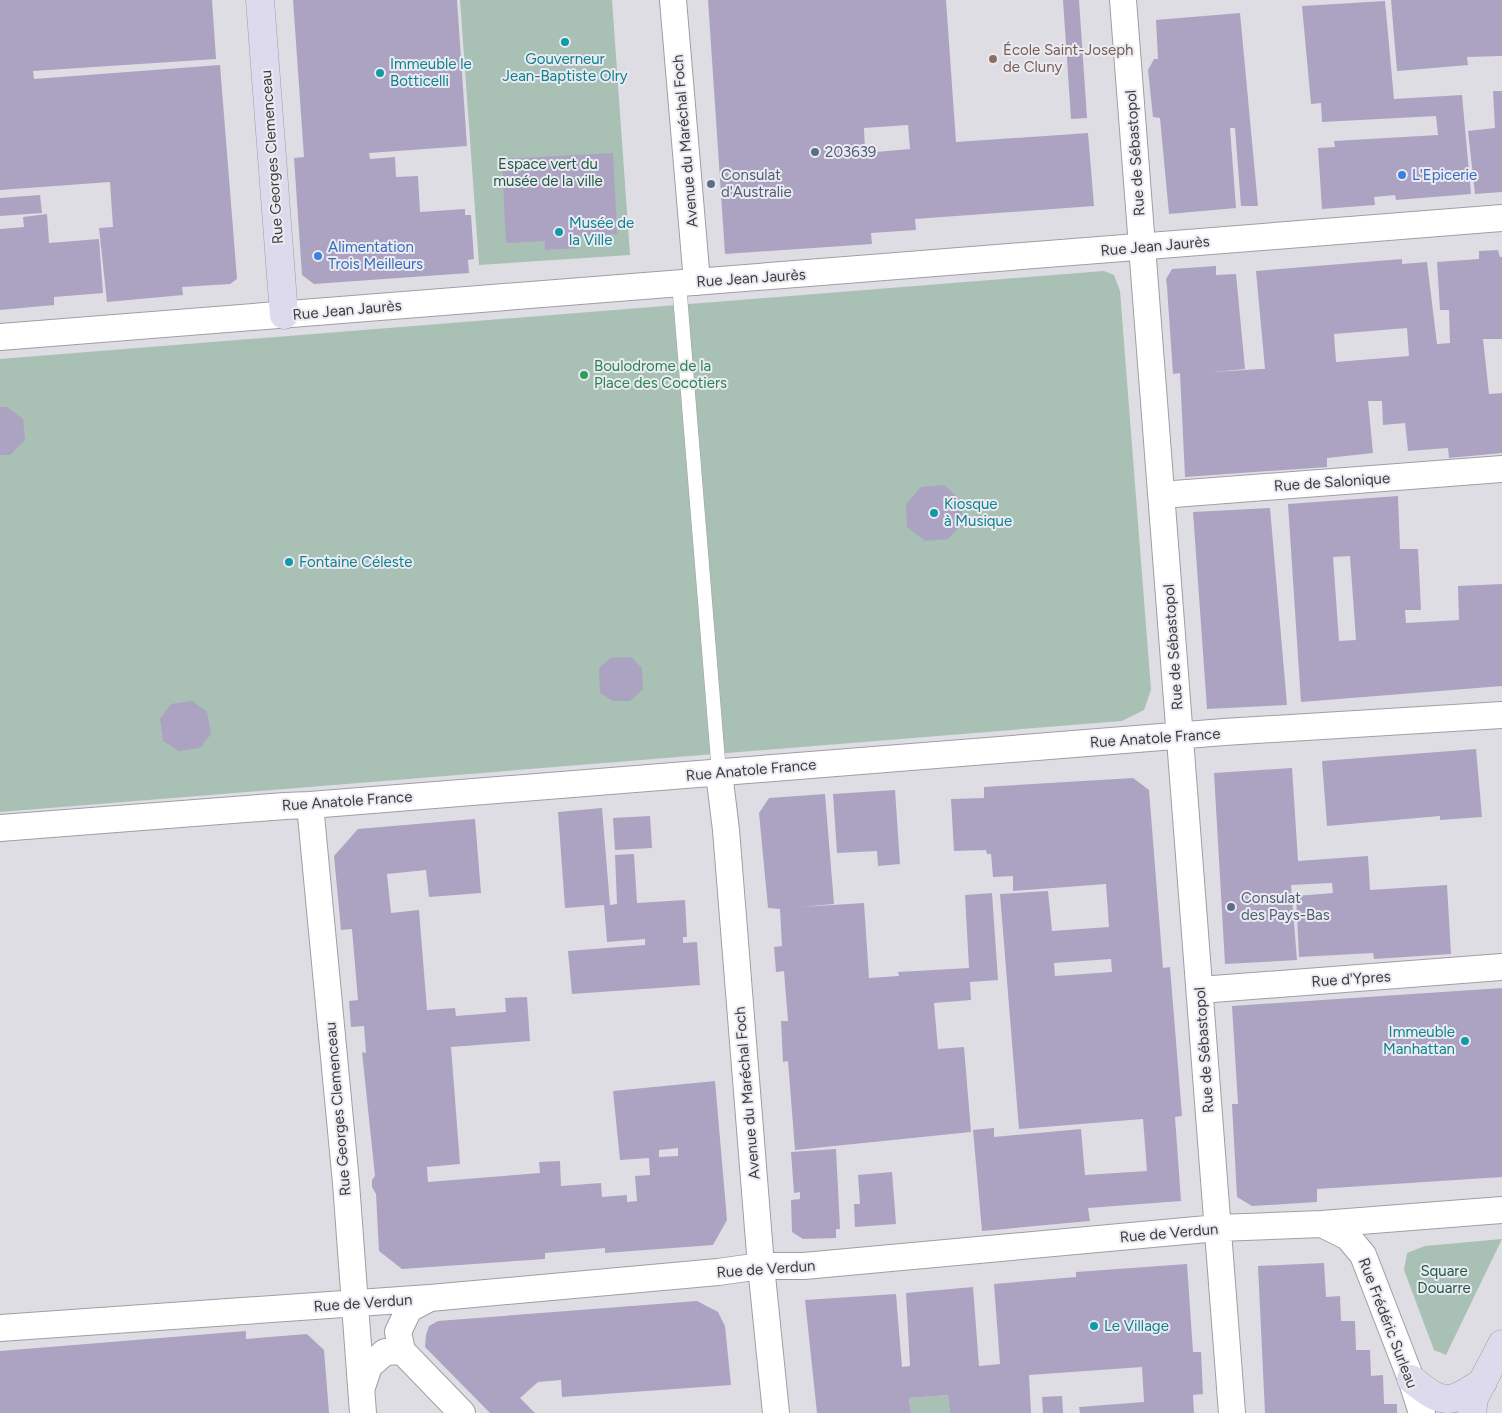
<svg xmlns="http://www.w3.org/2000/svg" width="1502" height="1413" font-family="Figtree,sans-serif">
<style>
.green{fill:#a9c0b5}
.building{fill:#aca3c2;fill-rule:evenodd}
.lines{fill:none;stroke-linecap:round;stroke-linejoin:round}
.lane-casing{stroke:#a09ea5;stroke-width:15}
.street-casing{stroke:#a09ea5;stroke-width:28}
.secondary-casing{stroke:#a09ea5;stroke-width:29}
.lane{stroke:#fff;stroke-width:14}
.street{stroke:#fff;stroke-width:26}
.secondary{stroke:#dddaee;stroke-width:28}
.culture-dot{fill:#0f9aa8;stroke:#eceaf1;stroke-width:2}
.education-dot{fill:#8d6e63;stroke:#eceaf1;stroke-width:2}
.service-dot{fill:#5c6f8a;stroke:#eceaf1;stroke-width:2}
.shop-dot{fill:#3f7fe0;stroke:#eceaf1;stroke-width:2}
.leisure-dot{fill:#2e9e5b;stroke:#eceaf1;stroke-width:2}
.labels{text-anchor:middle;dominant-baseline:central;stroke-width:4;stroke-linejoin:round;paint-order:stroke}
.education-label{font-size:15px;fill:#785e54;stroke:#eceaf1;text-anchor:start}
.culture-label{font-size:15px;fill:#0d838f;stroke:#eceaf1;text-anchor:start}
.street-label{font-size:15px;fill:#3d3c3f;stroke:#eceaf1}
.service-label{font-size:15px;fill:#4e5e75;stroke:#eceaf1;text-anchor:start}
.park-label{font-size:15px;fill:#1b5b43;stroke:#eceaf1}
.shop-label{font-size:15px;fill:#366cbe;stroke:#eceaf1;text-anchor:start}
.leisure-label{font-size:15px;fill:#27864d;stroke:#eceaf1;text-anchor:start}
</style>
<rect width="100%" height="100%" fill="#dfdde4"/>
<!-- green -->
<path class="green" d="M 460,0 L 612,0 L 630,255 L 479,265 Z
M 1104,271 L 1114,275 L 1120,291 L 1151,690 L 1144,710 L 1122,721 L 0,812 L 0,359 Z
M 1502,1239 L 1446,1355 L 1434,1350 L 1404,1270 L 1407,1253 L 1425,1246 Z
M 948,1395 L 950,1413 L 911,1413 L 909,1398 Z"/>
<!-- building -->
<path class="building" d="M 0,0 L 212,0 L 216,59 L 33,71 L 34,79 L 220,65 L 237,279 L 230,284 L 182,287 L 183,295 L 107,302 L 99,228 L 113,227 L 110,182 L 0,190 Z
M 293,0 L 457,0 L 467,146 L 369,153 L 370,159 L 395,157 L 396,177 L 418,176 L 420,212 L 465,209 L 465,215 L 471,215 L 474,259 L 468,260 L 469,273 L 314,284 L 302,275 L 294,158 L 304,157 Z
M 708,0 L 946,0 L 956,142 L 1088,133 L 1094,206 L 915,219 L 916,230 L 871,233 L 872,244 L 725,254 ZM 908,125 L 910,149 L 865,153 L 864,128 Z
M 1063,0 L 1079,0 L 1087,118 L 1071,119 Z
M 1391,0 L 1502,0 L 1502,56 L 1467,57 L 1468,65 L 1397,71 Z
M 1385,1 L 1394,99 L 1462,95 L 1471,194 L 1396,200 L 1395,195 L 1374,197 L 1375,205 L 1322,209 L 1318,148 L 1335,147 L 1334,141 L 1438,135 L 1436,116 L 1322,122 L 1321,103 L 1311,104 L 1302,6 Z
M 1240,13 L 1258,206 L 1241,206 L 1235,128 L 1230,128 L 1236,208 L 1169,214 L 1160,118 L 1153,117 L 1148,70 L 1154,59 L 1158,59 L 1156,20 Z
M 1493,91 L 1502,91 L 1502,192 L 1475,194 L 1468,131 L 1495,128 Z
M 613,153 L 617,234 L 575,236 L 576,248 L 545,250 L 545,241 L 506,243 L 502,159 Z
M 40,195 L 42,213 L 0,216 L 0,198 Z
M 47,214 L 49,243 L 99,239 L 103,293 L 54,297 L 54,305 L 0,310 L 0,229 L 24,227 L 23,217 Z
M 1498,250 L 1500,257 L 1502,257 L 1502,339 L 1483,339 L 1489,394 L 1502,393 L 1502,453 L 1449,458 L 1448,448 L 1408,451 L 1405,423 L 1383,425 L 1382,401 L 1368,401 L 1373,453 L 1327,458 L 1327,467 L 1185,477 L 1180,373 L 1173,374 L 1167,287 L 1166,279 L 1172,269 L 1216,266 L 1216,275 L 1236,274 L 1245,369 L 1213,372 L 1260,369 L 1265,369 L 1256,271 L 1402,259 L 1402,264 L 1427,262 L 1437,344 L 1450,343 L 1449,310 L 1440,310 L 1437,262 L 1479,259 L 1479,251 ZM 1407,328 L 1409,356 L 1336,362 L 1334,334 Z
M 0,407 L 7,407 L 23,419 L 25,440 L 10,455 L 0,455 Z
M 944,485 L 961,500 L 963,523 L 948,539 L 925,541 L 907,527 L 906,504 L 921,487 Z
M 1398,496 L 1400,549 L 1418,549 L 1421,610 L 1405,610 L 1406,623 L 1459,620 L 1458,586 L 1502,584 L 1502,686 L 1301,702 L 1288,504 ZM 1350,556 L 1356,640 L 1339,641 L 1333,557 Z
M 1270,508 L 1287,705 L 1207,709 L 1193,512 Z
M 631,657 L 642,668 L 643,689 L 630,701 L 613,701 L 600,693 L 599,668 L 610,658 Z
M 192,701 L 207,712 L 211,734 L 200,748 L 179,751 L 163,741 L 160,719 L 171,704 Z
M 1476,749 L 1482,817 L 1440,820 L 1440,816 L 1327,826 L 1322,761 Z
M 1292,768 L 1298,861 L 1368,856 L 1370,890 L 1447,885 L 1451,954 L 1374,959 L 1373,953 L 1299,957 L 1296,896 L 1333,893 L 1332,883 L 1291,885 L 1297,960 L 1225,964 L 1214,773 Z
M 1133,778 L 1149,790 L 1163,968 L 1170,967 L 1182,1116 L 1175,1117 L 1181,1201 L 1088,1208 L 1090,1221 L 982,1231 L 973,1130 L 994,1128 L 994,1137 L 1081,1129 L 1085,1175 L 1147,1171 L 1143,1119 L 1019,1129 L 1000,894 L 1048,891 L 1052,931 L 1109,927 L 1106,884 L 1013,891 L 1013,876 L 993,877 L 991,854 L 987,854 L 986,850 L 954,851 L 951,799 L 984,798 L 984,787 ZM 1111,959 L 1112,972 L 1055,976 L 1054,963 Z
M 895,790 L 900,864 L 878,866 L 877,851 L 837,853 L 833,794 Z
M 825,794 L 834,904 L 801,907 L 864,903 L 869,978 L 899,976 L 898,972 L 969,968 L 965,895 L 992,893 L 998,980 L 970,982 L 971,1000 L 934,1003 L 938,1049 L 964,1047 L 971,1132 L 795,1150 L 788,1061 L 783,1062 L 781,1021 L 788,1021 L 784,971 L 776,972 L 774,947 L 782,946 L 780,909 L 768,908 L 759,813 L 769,798 Z
M 602,808 L 610,905 L 617,904 L 615,855 L 634,854 L 637,903 L 685,900 L 687,937 L 683,937 L 683,943 L 697,942 L 700,985 L 572,994 L 568,951 L 645,945 L 645,939 L 607,942 L 604,905 L 565,908 L 558,812 Z
M 650,816 L 652,848 L 615,850 L 613,818 Z
M 475,819 L 481,893 L 429,897 L 426,870 L 387,874 L 391,913 L 419,910 L 427,1010 L 455,1008 L 456,1016 L 506,1012 L 505,998 L 527,997 L 530,1041 L 451,1047 L 460,1164 L 427,1167 L 428,1182 L 540,1173 L 539,1162 L 560,1161 L 561,1186 L 601,1183 L 602,1197 L 627,1195 L 627,1202 L 637,1201 L 635,1176 L 650,1175 L 649,1158 L 620,1160 L 613,1091 L 715,1081 L 727,1220 L 713,1245 L 605,1253 L 605,1248 L 545,1253 L 545,1259 L 402,1269 L 379,1251 L 376,1194 L 372,1187 L 372,1180 L 375,1176 L 362,1052 L 366,1053 L 364,1026 L 351,1027 L 349,1001 L 358,1000 L 352,929 L 341,930 L 334,856 L 358,829 ZM 678,1148 L 678,1156 L 659,1157 L 659,1150 Z
M 1502,988 L 1502,1177 L 1317,1189 L 1317,1202 L 1252,1206 L 1237,1197 L 1232,1104 L 1238,1104 L 1232,1006 Z
M 836,1149 L 840,1229 L 836,1229 L 836,1238 L 803,1239 L 792,1232 L 791,1200 L 800,1199 L 800,1192 L 794,1193 L 791,1152 Z
M 892,1172 L 896,1224 L 855,1227 L 854,1204 L 860,1204 L 858,1175 Z
M 1324,1263 L 1326,1297 L 1340,1296 L 1341,1321 L 1355,1321 L 1356,1350 L 1370,1350 L 1371,1376 L 1383,1375 L 1384,1404 L 1397,1404 L 1397,1413 L 1265,1413 L 1258,1266 Z
M 1187,1264 L 1193,1352 L 1201,1352 L 1203,1394 L 1193,1395 L 1194,1413 L 1080,1413 L 1079,1407 L 1144,1402 L 1142,1367 L 1029,1375 L 1031,1413 L 950,1413 L 948,1395 L 909,1398 L 911,1413 L 817,1413 L 805,1300 L 896,1294 L 902,1367 L 910,1366 L 906,1293 L 973,1287 L 979,1366 L 1000,1364 L 994,1284 L 1076,1277 L 1076,1272 Z
M 697,1301 L 718,1312 L 725,1326 L 731,1385 L 562,1397 L 561,1380 L 538,1382 L 520,1398 L 535,1413 L 490,1413 L 425,1347 L 426,1335 L 429,1326 L 438,1321 Z
M 246,1331 L 246,1339 L 307,1334 L 324,1350 L 329,1413 L 0,1413 L 0,1351 Z
M 1062,1396 L 1063,1413 L 1043,1413 L 1042,1397 Z"/>
<g class="lines">
<defs>
<path id="lane" d="M 679,283 L 719,773"/>
<path id="street" d="M 673,0 L 697,282
M 1123,0 L 1232,1413
M 0,337 L 1502,218
M 1161,495 L 1502,469
M 719,773 L 726,830 L 761,1266 L 776,1413
M 310,805 L 346,1183 L 363,1413
M 0,828 L 285,806 L 310,805 L 1224,732 L 1502,715
M 1200,990 L 1502,967
M 1322,1224 L 1348,1237 L 1363,1255 L 1411,1379 L 1422,1413
M 0,1328 L 430,1298 L 718,1272 L 761,1266 L 804,1266 L 1218,1228 L 1322,1224 L 1502,1210
M 402,1351 L 398,1332 L 409,1309 L 430,1298
M 362,1387 L 369,1366 L 385,1352 L 402,1351 L 462,1413"/>
<path id="secondary" d="M 260,0 L 284,315
M 1411,1379 C 1423,1388 1438,1403 1454,1398 C 1464,1395 1474,1387 1483,1382
M 1472,1413 L 1474,1398 L 1502,1344"/>
</defs>
<!-- lane casing -->
<use href="#lane" class="lane-casing"/>
<!-- street casing -->
<use href="#street" class="street-casing"/>
<!-- secondary casing -->
<use href="#secondary" class="secondary-casing"/>
<!-- lane -->
<use href="#lane" class="lane"/>
<!-- street -->
<use href="#street" class="street"/>
<!-- secondary -->
<use href="#secondary" class="secondary"/>
</g>
<!-- markers -->
<g class="culture-dot">
<circle cx="565" cy="42" r="5"/>
<circle cx="380" cy="73" r="5"/>
<circle cx="559" cy="232" r="5"/>
<circle cx="934" cy="513" r="5"/>
<circle cx="289" cy="562" r="5"/>
<circle cx="1465" cy="1041" r="5"/>
<circle cx="1094" cy="1326" r="5"/>
</g>
<circle class="education-dot" cx="993" cy="59" r="5"/>
<g class="service-dot">
<circle cx="815" cy="152" r="5"/>
<circle cx="711" cy="184" r="5"/>
<circle cx="1231" cy="907" r="5"/>
</g>
<g class="shop-dot">
<circle cx="1402" cy="175" r="5"/>
<circle cx="318" cy="256" r="5"/>
</g>
<circle class="leisure-dot" cx="584" cy="375" r="5"/>
<g class="labels">
<!-- education labels -->
<g class="education-label">
<text x="1003" y="50">École Saint-Joseph<tspan x="1003" dy="17">de Cluny</tspan></text>
</g>
<!-- culture labels -->
<g class="culture-label">
<text x="565" y="59" text-anchor="middle">Gouverneur<tspan x="565" dy="17">Jean-Baptiste Olry</tspan></text>
<text x="390" y="64">Immeuble le<tspan x="390" dy="17">Botticelli</tspan></text>
<text x="569" y="223">Musée de<tspan x="569" dy="17">la Ville</tspan></text>
<text x="944" y="504">Kiosque<tspan x="944" dy="17">à Musique</tspan></text>
<text x="299" y="562">Fontaine Céleste</text>
<text x="1455" y="1032" text-anchor="end">Immeuble<tspan x="1455" dy="17">Manhattan</tspan></text>
<text x="1104" y="1326">Le Village</text>
</g>
<!-- street labels -->
<g class="street-label">
<text transform="translate(685 141) rotate(-95)">Avenue du Maréchal Foch</text>
<text transform="translate(1135 153) rotate(-94)">Rue de Sébastopol</text>
<text transform="translate(272 157) rotate(-94)">Rue Georges Clemenceau</text>
<text transform="translate(1155 246) rotate(-5)">Rue Jean Jaurès</text>
<text transform="translate(751 278) rotate(-4)">Rue Jean Jaurès</text>
<text transform="translate(347 310) rotate(-5)">Rue Jean Jaurès</text>
<text transform="translate(1332 482) rotate(-4)">Rue de Salonique</text>
<text transform="translate(1173 647) rotate(-94)">Rue de Sébastopol</text>
<text transform="translate(1155 738) rotate(-4)">Rue Anatole France</text>
<text transform="translate(751 770) rotate(-5)">Rue Anatole France</text>
<text transform="translate(347 801) rotate(-4)">Rue Anatole France</text>
<text transform="translate(1351 979) rotate(-4)">Rue d'Ypres</text>
<text transform="translate(1204 1050) rotate(-94)">Rue de Sébastopol</text>
<text transform="translate(747 1093) rotate(-95)">Avenue du Maréchal Foch</text>
<text transform="translate(338 1109) rotate(-95)">Rue Georges Clemenceau</text>
<text transform="translate(1169 1233) rotate(-5)">Rue de Verdun</text>
<text transform="translate(766 1269) rotate(-4)">Rue de Verdun</text>
<text transform="translate(363 1303) rotate(-4)">Rue de Verdun</text>
<text transform="translate(1388 1323) rotate(69)">Rue Frédéric Surleau</text>
</g>
<!-- service labels -->
<g class="service-label">
<text x="825" y="152">203639</text>
<text x="721" y="175">Consulat<tspan x="721" dy="17">d'Australie</tspan></text>
<text x="1241" y="898">Consulat<tspan x="1241" dy="17">des Pays-Bas</tspan></text>
</g>
<!-- park labels -->
<g class="park-label">
<text x="548" y="164">Espace vert du<tspan x="548" dy="17">musée de la ville</tspan></text>
<text x="1444" y="1271">Square<tspan x="1444" dy="17">Douarre</tspan></text>
</g>
<!-- shop labels -->
<g class="shop-label">
<text x="1412" y="175">L'Epicerie</text>
<text x="328" y="247">Alimentation<tspan x="328" dy="17">Trois Meilleurs</tspan></text>
</g>
<!-- leisure labels -->
<g class="leisure-label">
<text x="594" y="366">Boulodrome de la<tspan x="594" dy="17">Place des Cocotiers</tspan></text>
</g>
</g>
</svg>
